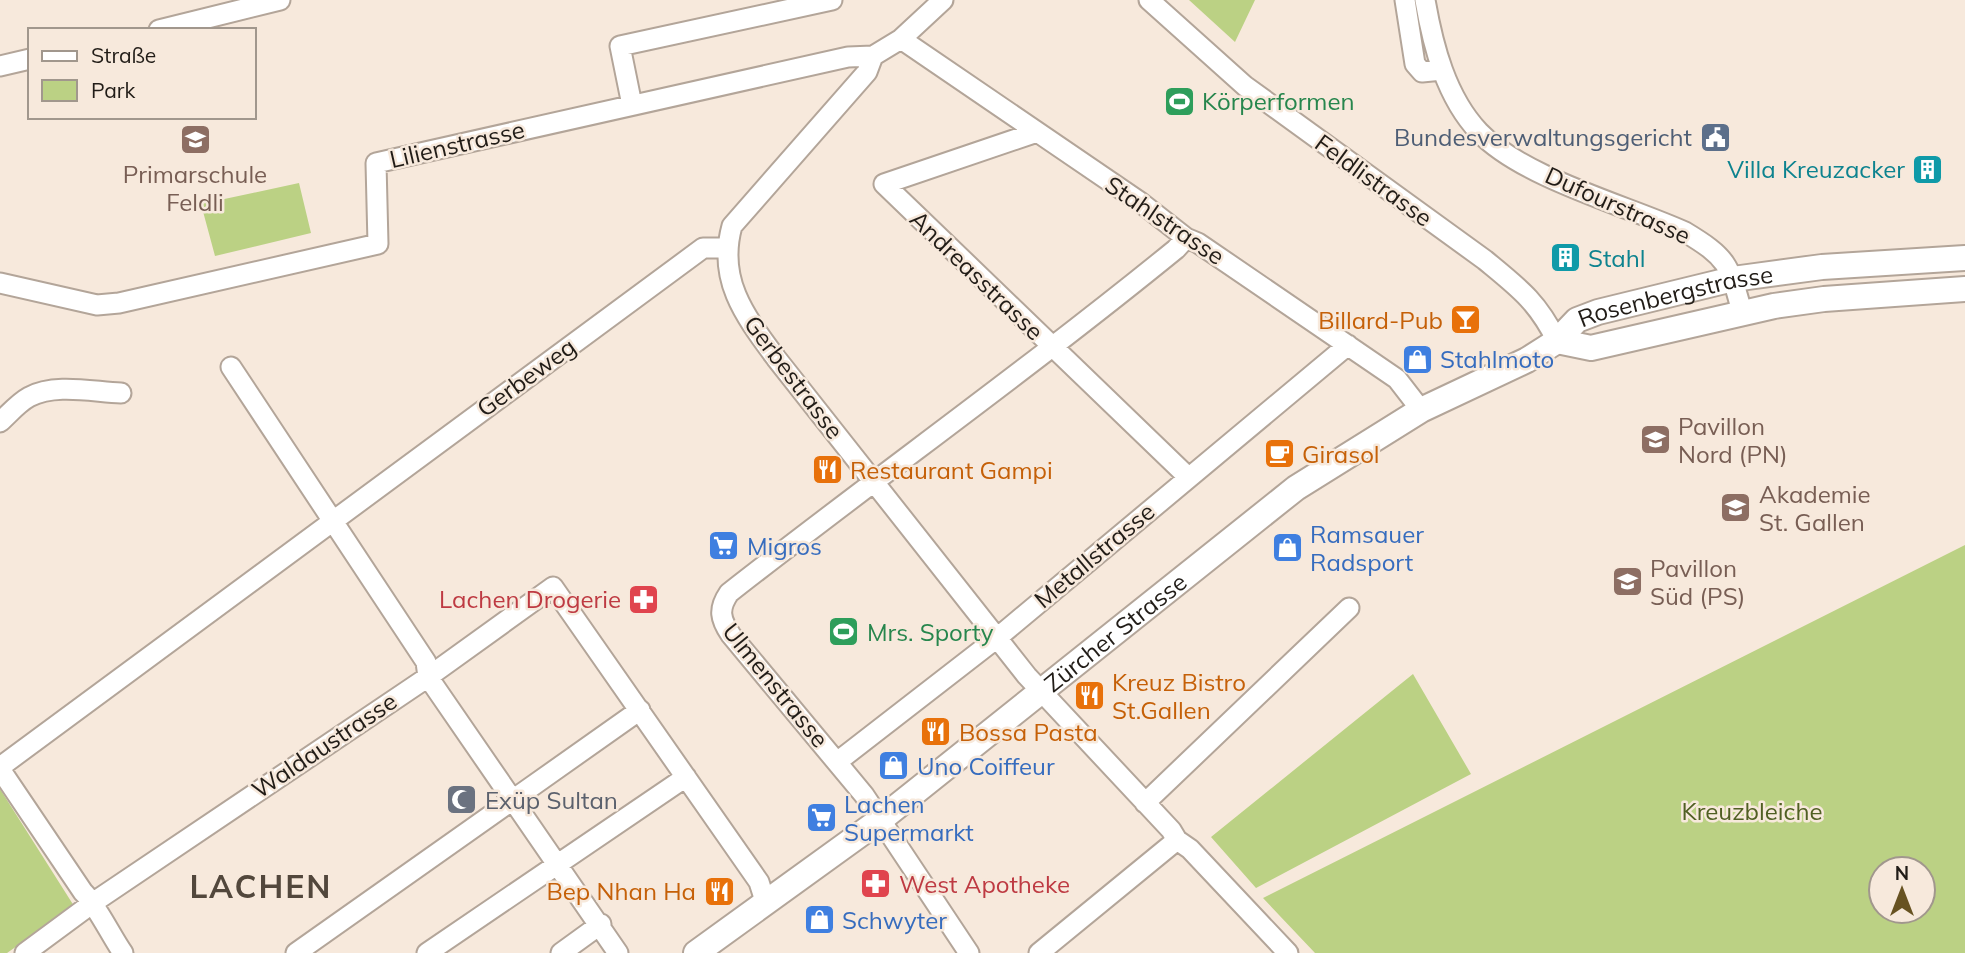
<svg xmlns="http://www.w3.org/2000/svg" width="1965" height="953" font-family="Mulish,sans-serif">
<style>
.green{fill:#bbd184;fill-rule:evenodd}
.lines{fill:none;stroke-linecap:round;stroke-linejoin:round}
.minor-casing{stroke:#b3a599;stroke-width:23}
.major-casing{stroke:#b3a599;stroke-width:28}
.minor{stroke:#fff;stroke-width:19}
.major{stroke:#fff;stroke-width:24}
.labels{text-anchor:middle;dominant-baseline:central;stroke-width:5;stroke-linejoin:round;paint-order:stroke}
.leisure-label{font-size:24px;fill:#27864d;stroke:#f7e9dc;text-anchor:start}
.service-label{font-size:24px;fill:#4e5e75;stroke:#f7e9dc;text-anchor:end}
.street-label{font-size:24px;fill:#211c17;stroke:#f7e9dc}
.culture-label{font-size:24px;fill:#0d838f;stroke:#f7e9dc;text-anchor:end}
.education-label{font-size:24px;fill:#785e54;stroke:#f7e9dc;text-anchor:start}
.food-label{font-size:24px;fill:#c56008;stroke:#f7e9dc;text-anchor:start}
.shop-label{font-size:24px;fill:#366cbe;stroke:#f7e9dc;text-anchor:start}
.health-label{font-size:24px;fill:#be3a42;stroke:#f7e9dc;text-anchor:end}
.worship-label{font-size:24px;fill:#5b616d;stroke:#f7e9dc;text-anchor:start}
.park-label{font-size:24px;fill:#505f23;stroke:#f7e9dc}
.district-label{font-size:32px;font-weight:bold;letter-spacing:2px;fill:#52473c;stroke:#f7e9dc}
</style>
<rect width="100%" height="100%" fill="#f7e9dc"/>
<!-- green -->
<path class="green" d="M 1189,0 L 1255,0 L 1235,42 Z
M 299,183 L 311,233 L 215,256 L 201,204 Z
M 1965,545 L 1965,953 L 1315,953 L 1263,898 ZM 1881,869 L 1923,869 L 1923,911 L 1881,911 Z
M 1413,674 L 1471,774 L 1256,888 L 1211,837 Z
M 0,789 L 74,906 L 7,953 L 0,953 Z"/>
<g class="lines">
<defs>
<path id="minor" d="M 943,0 L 901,39 L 873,56 L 867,72 L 732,226 C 717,280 745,316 776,358 L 1027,676 L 1171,830 L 1177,840 L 1190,849 L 1288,953
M 1149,0 L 1245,86 L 1485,260 C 1519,288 1537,301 1557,341
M 1405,0 L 1415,64 L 1422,72 L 1442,70
M 1425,0 C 1433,46 1446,97 1479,132 C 1523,178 1625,205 1685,232 C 1728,258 1729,264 1742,312
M 159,30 L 280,0
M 901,39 L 1140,202 L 1186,238 L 1198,243 L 1397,379 L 1421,410
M 0,66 L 30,59
M 632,105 L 620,46 L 832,0
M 1037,132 L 884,184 L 1187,476
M 0,283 L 97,305 L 119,303 L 378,244 L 376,163 L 848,57 L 873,56
M 231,367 L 426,662 L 428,677 L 618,953
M 0,422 C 9,414 18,403 29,397 C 55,383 93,392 121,393
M 837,762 L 997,638 L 1348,345
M 0,767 L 703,248 L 726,248
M 0,769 L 83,892 C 96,904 111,936 123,953
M 1145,803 L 1349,608
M 25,953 L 94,902 L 428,677 L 553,587 L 759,882 L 766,904
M 296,953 L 640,710
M 427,953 L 686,777
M 561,953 L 601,924
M 969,953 L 864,795 L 731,635 C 720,619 718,609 729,593 C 877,477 1030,368 1176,249 L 1186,238
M 1039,953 L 1177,840"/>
<g id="major">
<path d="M 1557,341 L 1591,348 L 1774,306 L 1824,299 L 1965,289"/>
<path id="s1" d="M 696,953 L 880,820 L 1296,488 L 1421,410 L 1527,360 L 1557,341 L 1577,320 L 1598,312 L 1733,279 L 1822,267 L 1965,258"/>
</g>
</defs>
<!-- minor casing -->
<use href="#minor" class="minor-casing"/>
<!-- major casing -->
<use href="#major" class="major-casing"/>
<!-- minor -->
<use href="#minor" class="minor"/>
<!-- major -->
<use href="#major" class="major"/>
</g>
<!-- icons -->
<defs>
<symbol id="stadium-square" viewBox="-11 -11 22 22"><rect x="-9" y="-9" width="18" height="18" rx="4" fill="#2e9e5b" stroke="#f7e9dc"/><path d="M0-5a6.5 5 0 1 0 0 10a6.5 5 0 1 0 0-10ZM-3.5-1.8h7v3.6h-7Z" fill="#fff"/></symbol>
<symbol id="civic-square" viewBox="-11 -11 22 22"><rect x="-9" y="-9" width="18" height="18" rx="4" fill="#5c6f8a" stroke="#f7e9dc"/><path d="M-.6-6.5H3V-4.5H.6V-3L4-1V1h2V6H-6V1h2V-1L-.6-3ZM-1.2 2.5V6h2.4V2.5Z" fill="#fff"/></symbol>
<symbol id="school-square" viewBox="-11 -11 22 22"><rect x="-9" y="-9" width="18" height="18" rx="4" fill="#8d6e63" stroke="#f7e9dc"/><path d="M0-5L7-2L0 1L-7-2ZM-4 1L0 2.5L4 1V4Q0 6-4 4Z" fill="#fff"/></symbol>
<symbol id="building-square" viewBox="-11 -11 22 22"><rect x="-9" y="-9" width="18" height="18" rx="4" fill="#0f9aa8" stroke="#f7e9dc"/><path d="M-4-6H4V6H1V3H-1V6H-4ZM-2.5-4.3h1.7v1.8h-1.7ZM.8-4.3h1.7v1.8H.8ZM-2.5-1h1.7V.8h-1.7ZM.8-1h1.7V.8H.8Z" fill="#fff"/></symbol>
<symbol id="bar-square" viewBox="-11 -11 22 22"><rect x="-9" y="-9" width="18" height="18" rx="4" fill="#e8710a" stroke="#f7e9dc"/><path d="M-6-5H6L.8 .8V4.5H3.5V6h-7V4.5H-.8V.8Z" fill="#fff"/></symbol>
<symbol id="shop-square" viewBox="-11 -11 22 22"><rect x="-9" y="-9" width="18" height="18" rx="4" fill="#3f7fe0" stroke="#f7e9dc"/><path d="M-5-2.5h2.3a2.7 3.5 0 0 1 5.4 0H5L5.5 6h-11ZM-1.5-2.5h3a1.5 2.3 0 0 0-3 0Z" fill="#fff"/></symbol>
<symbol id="cafe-square" viewBox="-11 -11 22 22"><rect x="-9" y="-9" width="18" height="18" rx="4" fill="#e8710a" stroke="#f7e9dc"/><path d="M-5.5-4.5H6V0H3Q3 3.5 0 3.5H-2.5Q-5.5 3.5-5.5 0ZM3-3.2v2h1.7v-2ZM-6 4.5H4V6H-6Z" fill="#fff"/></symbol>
<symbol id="restaurant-square" viewBox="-11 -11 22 22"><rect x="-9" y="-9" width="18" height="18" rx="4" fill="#e8710a" stroke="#f7e9dc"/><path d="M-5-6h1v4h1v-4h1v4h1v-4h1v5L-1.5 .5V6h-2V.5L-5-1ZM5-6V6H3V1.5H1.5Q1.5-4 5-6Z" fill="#fff"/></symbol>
<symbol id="supermarket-square" viewBox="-11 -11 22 22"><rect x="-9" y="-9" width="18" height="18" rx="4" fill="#3f7fe0" stroke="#f7e9dc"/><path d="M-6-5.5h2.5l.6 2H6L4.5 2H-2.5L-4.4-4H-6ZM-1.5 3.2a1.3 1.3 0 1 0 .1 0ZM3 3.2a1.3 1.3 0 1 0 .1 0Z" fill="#fff"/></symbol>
<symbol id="pharmacy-square" viewBox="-11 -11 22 22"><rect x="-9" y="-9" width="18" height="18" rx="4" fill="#e0444e" stroke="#f7e9dc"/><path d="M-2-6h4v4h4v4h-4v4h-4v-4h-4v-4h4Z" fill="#fff"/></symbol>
<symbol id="mosque-square" viewBox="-11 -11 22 22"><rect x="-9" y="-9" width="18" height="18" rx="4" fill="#6b7280" stroke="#f7e9dc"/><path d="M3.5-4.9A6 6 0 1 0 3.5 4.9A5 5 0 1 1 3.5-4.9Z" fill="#fff"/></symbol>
</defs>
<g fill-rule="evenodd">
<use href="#stadium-square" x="1162" y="84" width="35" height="35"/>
<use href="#civic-square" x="1698" y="120" width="35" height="35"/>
<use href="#school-square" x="178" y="122" width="35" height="35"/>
<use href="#building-square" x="1910" y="152" width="35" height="35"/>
<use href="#building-square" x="1548" y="240" width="35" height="35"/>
<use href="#bar-square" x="1448" y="302" width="35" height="35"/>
<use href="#shop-square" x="1400" y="342" width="35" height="35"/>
<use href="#school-square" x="1638" y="422" width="35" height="35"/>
<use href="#cafe-square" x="1262" y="436" width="35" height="35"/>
<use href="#restaurant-square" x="810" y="452" width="35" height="35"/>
<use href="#school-square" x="1718" y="490" width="35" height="35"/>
<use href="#supermarket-square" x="706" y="528" width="35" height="35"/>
<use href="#shop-square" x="1270" y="530" width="35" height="35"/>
<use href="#school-square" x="1610" y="564" width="35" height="35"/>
<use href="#pharmacy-square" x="626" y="582" width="35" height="35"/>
<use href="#stadium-square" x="826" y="614" width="35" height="35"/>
<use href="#restaurant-square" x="1072" y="678" width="35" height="35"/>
<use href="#restaurant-square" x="918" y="714" width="35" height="35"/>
<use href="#shop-square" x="876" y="748" width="35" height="35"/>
<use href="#mosque-square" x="444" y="782" width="35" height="35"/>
<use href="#supermarket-square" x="804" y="800" width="35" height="35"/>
<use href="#pharmacy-square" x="858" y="866" width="35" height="35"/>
<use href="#restaurant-square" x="702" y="874" width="35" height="35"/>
<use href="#shop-square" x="802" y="902" width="35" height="35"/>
</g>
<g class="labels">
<!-- leisure labels -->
<g class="leisure-label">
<text x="1202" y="101">Körperformen</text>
<text x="867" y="632">Mrs. Sporty</text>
</g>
<!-- service labels -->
<g class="service-label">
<text x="1692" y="137">Bundesverwaltungsgericht</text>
</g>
<!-- street labels -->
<g class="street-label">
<text transform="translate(457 144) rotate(-13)">Lilienstrasse</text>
<text transform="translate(1374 180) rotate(36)">Feldlistrasse</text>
<text transform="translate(1618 205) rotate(24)">Dufourstrasse</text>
<text transform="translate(1165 220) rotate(34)">Stahlstrasse</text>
<text transform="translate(977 275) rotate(44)">Andreasstrasse</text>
<text stroke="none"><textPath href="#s1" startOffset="1190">Rosenbergstrasse</textPath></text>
<text transform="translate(526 377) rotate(-36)">Gerbeweg</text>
<text transform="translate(794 377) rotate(53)">Gerbestrasse</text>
<text transform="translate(1094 555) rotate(-40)">Metallstrasse</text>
<text stroke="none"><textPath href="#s1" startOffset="528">Zürcher Strasse</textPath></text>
<text transform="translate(776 685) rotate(51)">Ulmenstrasse</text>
<text transform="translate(324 745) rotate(-34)">Waldaustrasse</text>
</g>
<!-- culture labels -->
<g class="culture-label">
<text x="1905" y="169">Villa Kreuzacker</text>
<text x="1588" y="258" text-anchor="start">Stahl</text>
</g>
<!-- education labels -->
<g class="education-label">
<text x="195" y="174" text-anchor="middle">Primarschule<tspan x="195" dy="28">Feldli</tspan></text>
<text x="1678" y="426">Pavillon<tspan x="1678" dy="28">Nord (PN)</tspan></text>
<text x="1759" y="494">Akademie<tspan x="1759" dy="28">St. Gallen</tspan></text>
<text x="1650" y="568">Pavillon<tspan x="1650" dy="28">Süd (PS)</tspan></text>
</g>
<!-- food labels -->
<g class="food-label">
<text x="1443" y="320" text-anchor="end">Billard-Pub</text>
<text x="1302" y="454">Girasol</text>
<text x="850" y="470">Restaurant Gampi</text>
<text x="1112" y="682">Kreuz Bistro<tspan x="1112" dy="28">St.Gallen</tspan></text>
<text x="959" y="732">Bossa Pasta</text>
<text x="696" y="891" text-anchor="end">Bep Nhan Ha</text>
</g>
<!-- shop labels -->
<g class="shop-label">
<text x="1440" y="359">Stahlmoto</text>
<text x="1310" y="534">Ramsauer<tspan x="1310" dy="28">Radsport</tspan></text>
<text x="747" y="546">Migros</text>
<text x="917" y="766">Uno Coiffeur</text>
<text x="844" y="804">Lachen<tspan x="844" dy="28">Supermarkt</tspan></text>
<text x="842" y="920">Schwyter</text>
</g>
<!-- health labels -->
<g class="health-label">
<text x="621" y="599">Lachen Drogerie</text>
<text x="899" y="884" text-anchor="start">West Apotheke</text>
</g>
<!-- worship labels -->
<g class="worship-label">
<text x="485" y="800">Exüp Sultan</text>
</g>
<!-- park labels -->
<g class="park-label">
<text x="1752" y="811">Kreuzbleiche</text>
</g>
<!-- district labels -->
<g class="district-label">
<text x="261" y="886">LACHEN</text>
</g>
</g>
<!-- legend -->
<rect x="28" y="28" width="228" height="91" fill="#f7e9dc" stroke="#a1978d" stroke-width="2"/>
<rect x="42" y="51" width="35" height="10" fill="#ffffff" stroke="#a1978d" stroke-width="2"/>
<text x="91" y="63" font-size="21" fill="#211c17">Straße</text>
<rect x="42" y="80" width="35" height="21" fill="#bbd184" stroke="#a1978d" stroke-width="2"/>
<text x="91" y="98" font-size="21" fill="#211c17">Park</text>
<!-- north arrow -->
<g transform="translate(1902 890)"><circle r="33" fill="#f7e9dc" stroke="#a1978d" stroke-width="2"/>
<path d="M0-5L12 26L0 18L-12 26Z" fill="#675221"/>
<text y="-10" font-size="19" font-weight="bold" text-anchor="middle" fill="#211c17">N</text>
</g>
</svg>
